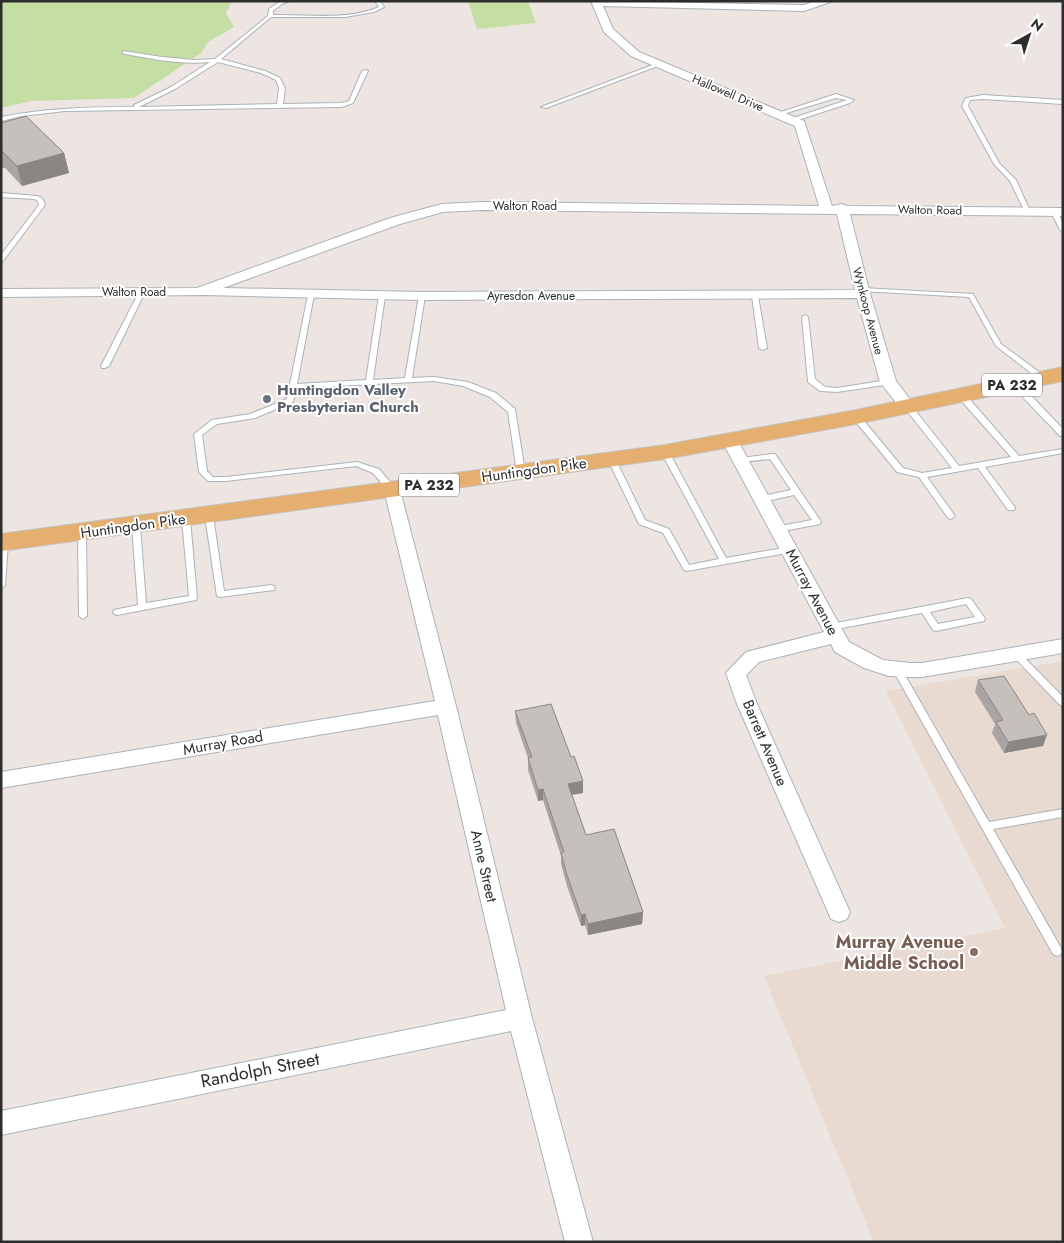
<svg xmlns="http://www.w3.org/2000/svg" width="1064" height="1243" font-family="Jost,sans-serif">
<style>
.education{fill:#e8dad0}
.green{fill:#c4dea3}
.lines{fill:none;stroke-linecap:round;stroke-linejoin:round}
.service-casing{stroke:#adb2b8;stroke-width:2}
.minor-casing{stroke:#adb2b8;stroke-width:2}
.primary-casing{stroke:#c4c4c4;stroke-width:2}
.service{fill:#fff;fill-rule:evenodd}
.minor{fill:#fff;fill-rule:evenodd}
.primary{fill:#e4af6f;fill-rule:evenodd}
.wall{fill:#aaa5a2}
.shaded-wall{fill:#8b8684}
.building{fill:#c6c0bc;stroke:#8b8684}
.worship-dot{fill:#6b7280;stroke:#fff;stroke-width:2}
.education-dot{fill:#8d6e63;stroke:#fff;stroke-width:2}
.labels{text-anchor:middle;dominant-baseline:central;stroke-width:4;stroke-linejoin:round;paint-order:stroke}
.far-street-label{font-size:12px;fill:#2d2d2d;stroke:#fff}
.shield{fill:#fff;stroke:#6c6c6c;stroke-width:1}
.shield-label{font-size:14px;font-weight:bold;fill:#2d2d2d}
.worship-label{font-size:15px;font-weight:bold;fill:#5b616d;stroke:#fff;text-anchor:start}
.street-label{font-size:15px;fill:#2d2d2d;stroke:#fff}
.near-education-label{font-size:18px;font-weight:bold;fill:#785e54;stroke:#fff;text-anchor:end}
.near-street-label{font-size:18px;fill:#2d2d2d;stroke:#fff}
</style>
<rect width="100%" height="100%" fill="#ede5e1"/>
<!-- education -->
<path class="education" d="M 1063,661 L 1063,1242 L 874,1242 L 764,976 L 1005,928 L 886,691 Z"/>
<!-- green -->
<path class="green" d="M 1,1 L 232,1 L 226,13 L 234,27 L 208,42 L 201,53 L 134,98 L 31,101 L 1,108 Z
M 468,1 L 528,1 L 536,23 L 477,29 Z"/>
<g class="lines">
<defs>
<path id="service" d="M 281,1 L 289,1 L 282,4 L 273,11 L 273,15 C 307,14 347,21 379,7 L 375,1 L 380,1 L 384,7 L 374,12 L 345,17 L 271,17 L 221,59 L 265,71 L 280,78 L 285,88 L 283,104 L 342,103 L 349,101 L 362,71 L 367,70 L 368,71 L 353,103 L 342,107 L 65,111 L 22,116 L 1,121 L 1,117 C 45,108 89,107 134,107 L 134,105 L 171,87 L 210,62 C 181,65 153,59 125,54 L 123,53 L 123,51 L 162,57 L 194,60 L 215,59 L 268,16 L 269,9 ZM 218,62 L 261,73 L 276,80 L 279,88 L 277,104 L 139,107 L 175,89 Z
M 658,63 L 663,64 L 546,108 L 541,107 Z
M 836,94 L 854,100 L 850,103 L 792,122 L 790,121 L 790,119 L 847,100 L 836,98 L 780,115 L 775,114 Z
M 983,95 L 1063,100 L 1063,104 L 983,99 L 970,100 L 968,106 L 999,163 L 1016,180 L 1030,211 L 1029,212 L 1025,212 L 1010,181 L 994,164 L 962,106 L 966,98 Z
M 1,193 L 37,196 L 42,198 L 45,205 L 3,261 L 1,262 L 1,255 L 39,205 L 37,200 L 34,199 L 1,197 Z
M 1054,210 C 1061,214 1063,224 1063,232 L 1060,230 L 1051,212 Z
M 862,288 L 973,294 L 1001,344 L 1047,378 L 1043,380 L 1040,380 L 996,346 L 969,297 L 860,291 L 859,290 Z
M 142,290 L 145,292 L 109,366 L 105,368 L 102,368 L 101,366 L 139,292 Z
M 311,293 L 314,295 L 297,384 L 366,380 L 379,296 L 382,294 L 385,296 L 373,380 L 405,378 L 419,296 L 420,295 L 424,295 L 425,296 L 412,378 L 434,377 L 468,382 L 496,393 L 515,409 L 525,472 L 524,474 L 518,474 L 517,472 L 508,412 L 490,397 L 463,386 L 434,381 L 296,388 L 293,402 L 255,418 L 217,424 L 202,435 L 207,471 L 213,477 L 226,477 L 357,462 L 379,469 L 395,488 L 396,490 L 395,492 L 389,492 L 373,473 L 356,466 L 226,481 L 208,481 L 199,472 L 194,434 L 212,420 L 250,414 L 287,399 L 308,295 Z
M 755,294 L 758,296 L 767,348 L 763,350 L 759,348 L 752,296 Z
M 805,315 L 808,317 L 815,379 L 825,387 L 837,388 L 888,380 L 891,380 L 891,384 L 837,392 L 820,391 L 808,382 L 802,317 Z
M 1013,383 L 1019,383 L 1063,429 L 1063,436 L 1060,436 L 1013,387 Z
M 959,394 L 965,394 L 1019,456 L 1063,449 L 1063,453 L 985,467 L 1014,506 L 1015,508 L 1014,510 L 1008,510 L 978,468 L 927,477 L 955,516 L 951,519 L 948,518 L 919,477 L 897,472 L 852,417 L 853,415 L 859,415 L 903,468 L 922,473 L 952,468 L 904,407 L 908,405 L 911,405 L 959,466 L 1011,457 L 959,398 Z
M 662,450 L 668,450 L 669,452 L 726,558 L 789,547 L 792,548 L 793,550 L 792,552 L 687,571 L 684,570 L 663,533 L 639,524 L 608,460 L 612,458 L 616,460 L 645,520 L 669,529 L 689,565 L 719,559 L 661,452 Z
M 772,454 L 775,454 L 820,520 L 821,522 L 820,524 L 778,532 L 775,531 L 774,529 L 775,527 L 812,520 L 794,495 L 762,502 L 759,501 L 758,499 L 759,497 L 791,490 L 770,459 L 741,462 L 737,460 L 741,458 Z
M 209,513 L 213,516 L 224,591 L 271,585 L 274,586 L 275,588 L 274,590 L 220,597 L 217,596 L 205,516 Z
M 186,516 L 190,519 L 197,598 L 196,600 L 117,615 L 114,614 L 113,612 L 114,610 L 138,605 L 132,526 L 136,523 L 140,526 L 146,603 L 189,596 L 182,519 Z
M 82,530 L 86,533 L 87,616 L 83,619 L 79,616 L 78,533 Z
M 4,540 L 8,543 L 5,586 L 1,589 L 1,541 Z
M 968,598 L 971,599 L 984,617 L 985,619 L 984,621 L 936,631 L 933,630 L 922,613 L 831,630 L 827,627 L 831,624 ZM 966,604 L 975,617 L 938,624 L 930,612 Z
M 1016,651 L 1019,652 L 1063,697 L 1063,706 L 1060,705 L 1013,656 L 1012,654 Z
M 899,669 L 902,670 L 989,822 L 1063,809 L 1063,817 L 993,829 L 1061,948 L 1062,951 L 1061,954 L 1057,956 L 1053,954 L 894,672 L 896,670 Z"/>
<path id="minor" d="M 591,1 L 804,5 L 816,1 L 833,1 L 804,11 L 603,6 L 613,29 L 639,52 L 804,121 L 832,206 L 842,204 L 847,206 L 1063,208 L 1063,216 L 850,214 L 869,290 L 896,381 L 916,407 L 914,410 L 902,410 L 880,382 L 857,298 L 422,300 L 205,295 L 1,297 L 1,289 L 197,288 L 390,218 L 442,204 L 482,202 L 819,206 L 795,126 L 631,56 L 604,32 ZM 482,210 L 837,214 L 855,290 L 422,292 L 223,288 L 400,224 L 443,212 Z
M 730,436 L 736,438 L 738,441 L 849,642 L 883,660 L 910,663 L 922,663 L 1063,639 L 1063,653 L 922,677 L 910,677 L 889,676 L 864,668 L 835,652 L 831,644 L 759,662 L 746,675 L 757,704 L 850,912 L 847,919 L 839,922 L 831,919 L 828,912 L 737,704 L 726,673 L 746,652 L 824,632 L 722,441 L 724,438 Z
M 392,485 L 398,486 L 400,490 L 456,706 L 532,1018 L 593,1242 L 565,1242 L 511,1031 L 1,1135 L 1,1111 L 506,1010 L 438,715 L 1,788 L 1,772 L 435,701 L 384,490 L 386,486 Z"/>
<path id="primary" d="M 1063,367 L 1063,381 L 856,424 L 665,459 L 1,551 L 1,534 L 665,445 L 856,410 Z"/>
</defs>
<!-- service casing -->
<use href="#service" class="service-casing"/>
<!-- minor casing -->
<use href="#minor" class="minor-casing"/>
<!-- primary casing -->
<use href="#primary" class="primary-casing"/>
<!-- service -->
<use href="#service" class="service"/>
<!-- minor -->
<use href="#minor" class="minor"/>
<!-- primary -->
<use href="#primary" class="primary"/>
</g>
<!-- wall -->
<path class="wall" d="M 1,123 L 64,153 L 69,173 L 22,186 L 5,168 L 1,168 Z
M 978,680 L 1043,746 L 1004,753 L 992,733 L 995,724 L 975,692 Z
M 515,711 L 583,793 L 572,795 L 586,835 L 643,912 L 642,924 L 588,935 L 585,925 L 581,926 L 567,886 L 561,864 L 561,856 L 543,800 L 538,801 L 528,770 L 528,758 L 516,723 Z"/>
<!-- shaded-wall -->
<path class="shaded-wall" d="M 64,153 L 69,173 L 22,186 L 17,166 Z
M 1047,735 L 1043,746 L 1004,753 L 1008,742 Z
M 583,781 L 583,793 L 568,795 L 568,784 Z
M 543,789 L 543,800 L 538,801 L 538,790 Z
M 643,912 L 642,924 L 588,935 L 588,924 Z
M 585,914 L 585,925 L 581,926 L 581,915 Z"/>
<!-- building -->
<path class="building" d="M 26,116 L 64,153 L 17,166 L 1,150 L 1,123 Z
M 1004,676 L 1029,715 L 1034,713 L 1047,735 L 1008,742 L 996,722 L 1003,720 L 978,680 Z
M 551,704 L 571,757 L 574,756 L 583,781 L 568,784 L 586,835 L 614,829 L 643,912 L 588,924 L 585,914 L 581,915 L 567,875 L 561,853 L 564,852 L 543,789 L 538,790 L 528,758 L 532,757 L 515,711 Z"/>
<!-- markers -->
<circle class="worship-dot" cx="267" cy="399" r="5"/>
<circle class="education-dot" cx="974" cy="952" r="5"/>
<g class="labels">
<!-- far-street labels -->
<g class="far-street-label">
<text transform="translate(728 93) rotate(23)">Hallowell Drive</text>
<text x="525" y="206">Walton Road</text>
<text transform="translate(930 210) rotate(1)">Walton Road</text>
<text x="134" y="292">Walton Road</text>
<text x="531" y="296">Ayresdon Avenue</text>
<text transform="translate(868 311) rotate(75)">Wynkoop Avenue</text>
</g>
<!-- shield labels -->
<g class="shield">
<rect x="982" y="373.5" width="60" height="23" rx="4"/>
<rect x="399" y="473.5" width="60" height="23" rx="4"/>
</g>
<g class="shield-label">
<text x="1012" y="385">PA 232</text>
<text x="429" y="485">PA 232</text>
</g>
<!-- worship labels -->
<g class="worship-label">
<text x="277" y="390">Huntingdon Valley<tspan x="277" dy="17">Presbyterian Church</tspan></text>
</g>
<!-- street labels -->
<g class="street-label">
<text transform="translate(534 470) rotate(-8)">Huntingdon Pike</text>
<text transform="translate(133 526) rotate(-8)">Huntingdon Pike</text>
<text transform="translate(812 592) rotate(62)">Murray Avenue</text>
<text transform="translate(223 743) rotate(-10)">Murray Road</text>
<text transform="translate(765 743) rotate(67)">Barrett Avenue</text>
<text transform="translate(484 866) rotate(77)">Anne Street</text>
</g>
<!-- near-education labels -->
<g class="near-education-label">
<text x="964" y="942">Murray Avenue<tspan x="964" dy="21">Middle School</tspan></text>
</g>
<!-- near-street labels -->
<g class="near-street-label">
<text transform="translate(260 1070) rotate(-11)">Randolph Street</text>
</g>
</g>
<!-- border -->
<rect width="1064" height="1243" fill="none" stroke="#2d2d2d" stroke-width="5"/>
<!-- north arrow -->
<g transform="translate(1029 35) rotate(39)" stroke="#ffffff" stroke-width="4" paint-order="stroke">
<path d="M0-4L9 19L0 12L-9 19Z" fill="#2d2d2d"/>
<text y="-8" font-size="14" font-weight="bold" text-anchor="middle" fill="#2d2d2d">N</text>
</g>
</svg>
